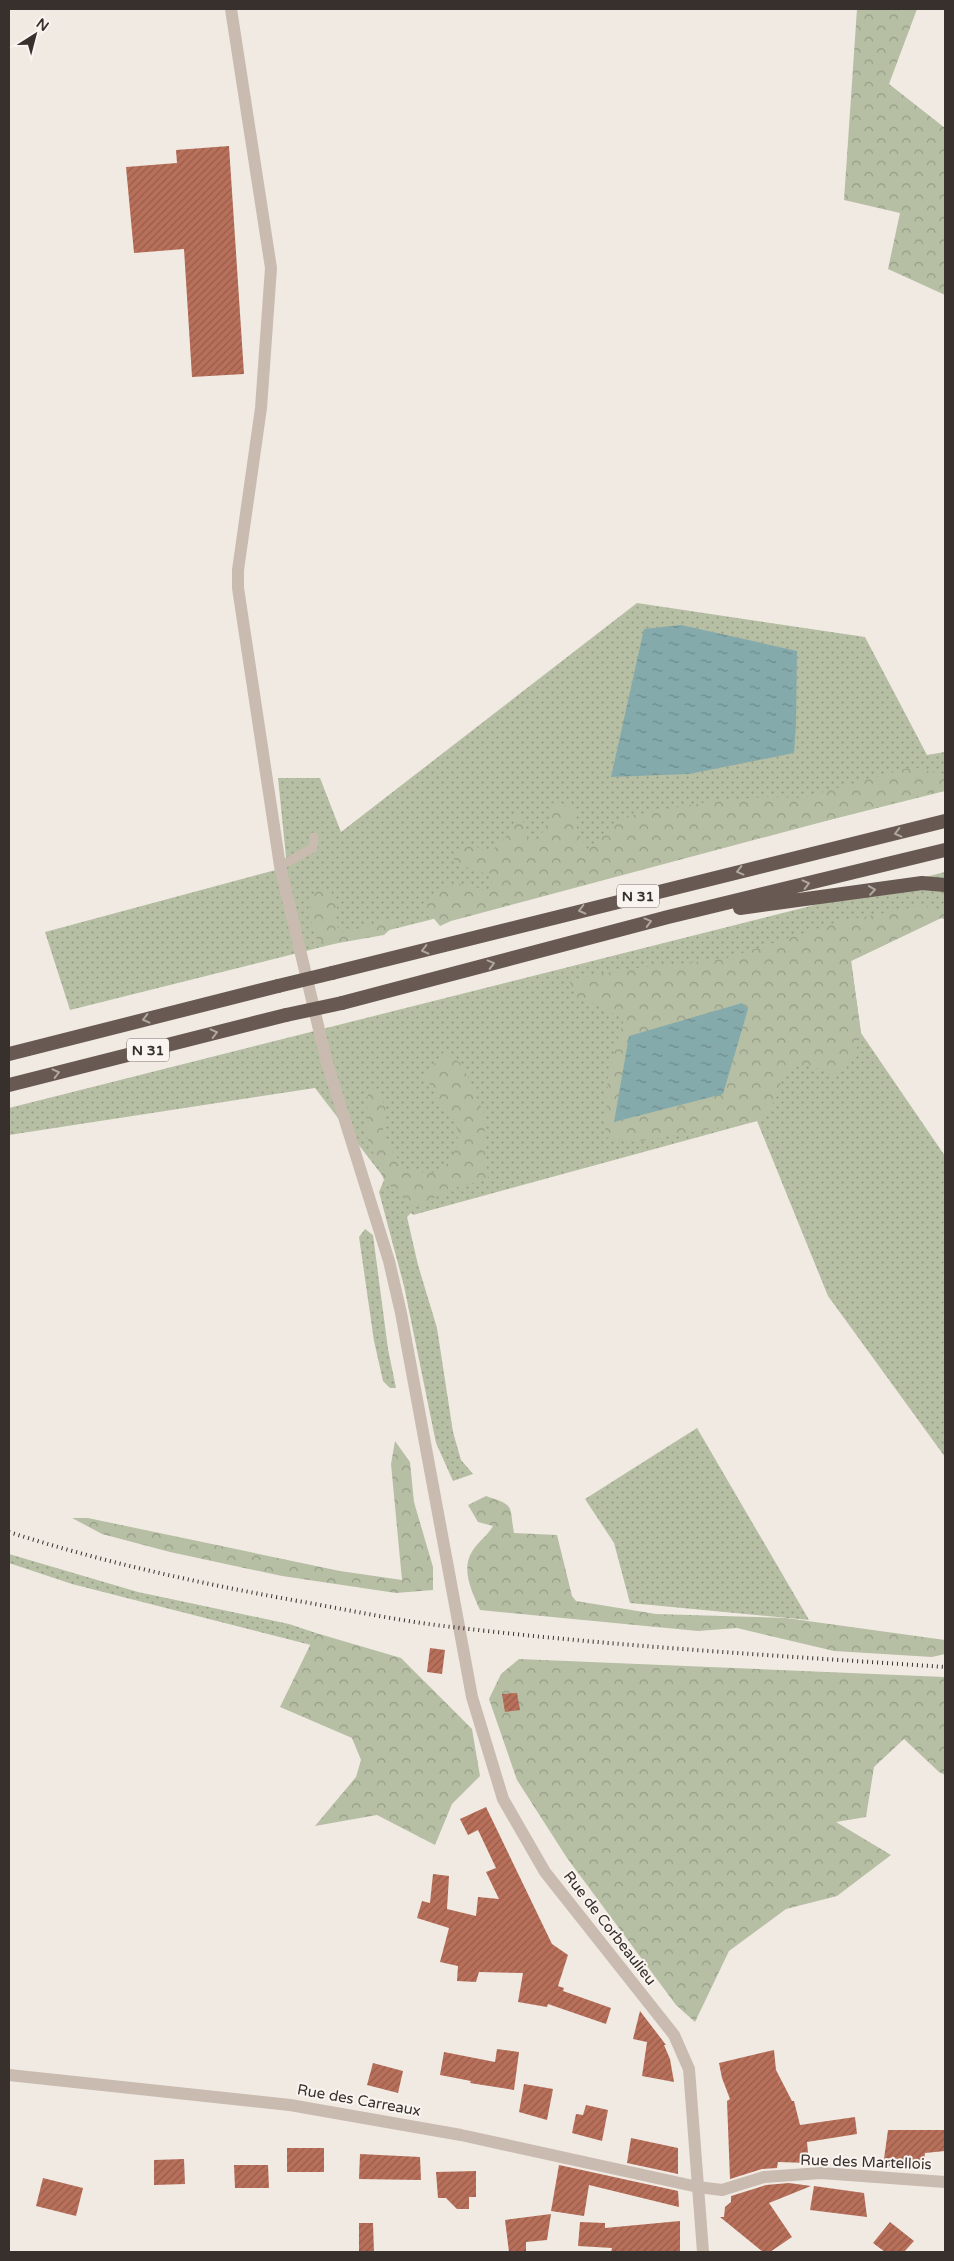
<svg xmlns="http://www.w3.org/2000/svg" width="954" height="2261" font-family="'Varela Round',sans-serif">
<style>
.grass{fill:url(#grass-dots)}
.forest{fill:url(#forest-crowns)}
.water{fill:url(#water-ripples)}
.building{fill:url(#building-hatch)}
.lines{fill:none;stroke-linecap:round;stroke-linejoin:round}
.service{stroke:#c9bbaf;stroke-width:9}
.minor{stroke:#c9bbaf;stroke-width:12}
.tertiary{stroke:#c9bbaf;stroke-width:12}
.trunk{stroke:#685a52;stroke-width:14}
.rail{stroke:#38302d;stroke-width:4;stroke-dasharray:1 4;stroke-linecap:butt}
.trunk-bridge{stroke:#685a52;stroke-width:14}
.oneway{stroke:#b0a7a0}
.labels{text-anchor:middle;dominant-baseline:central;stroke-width:4;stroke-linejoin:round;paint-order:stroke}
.shield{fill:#f9f4ef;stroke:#726b67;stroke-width:1}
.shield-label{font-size:14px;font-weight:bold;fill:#38302d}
.street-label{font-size:15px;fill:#38302d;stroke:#f9f4ef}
</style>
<defs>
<pattern id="grass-dots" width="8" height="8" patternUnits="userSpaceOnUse" patternTransform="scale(1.25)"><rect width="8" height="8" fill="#b6bfa4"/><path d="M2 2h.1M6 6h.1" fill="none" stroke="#959c86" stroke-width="1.8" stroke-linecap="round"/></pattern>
<pattern id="forest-crowns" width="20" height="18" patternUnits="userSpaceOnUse" patternTransform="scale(1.25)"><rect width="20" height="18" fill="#b6bfa4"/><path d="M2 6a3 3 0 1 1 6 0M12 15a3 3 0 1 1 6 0" fill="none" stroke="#959c86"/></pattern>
<pattern id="water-ripples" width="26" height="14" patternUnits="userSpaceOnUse" patternTransform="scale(1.25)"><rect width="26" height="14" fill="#85aaab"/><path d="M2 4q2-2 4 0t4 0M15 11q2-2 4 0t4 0" fill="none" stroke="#6e8b8c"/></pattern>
<pattern id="building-hatch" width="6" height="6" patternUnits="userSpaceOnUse" patternTransform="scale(1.25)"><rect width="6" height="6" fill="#b8705a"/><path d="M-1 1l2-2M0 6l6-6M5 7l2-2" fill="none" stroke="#975c4b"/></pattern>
</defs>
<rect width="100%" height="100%" fill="#f1eae3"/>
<!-- grass -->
<path class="grass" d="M 637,603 L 865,637 L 927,755 L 945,752 L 945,791 L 70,1010 L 45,932 L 287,867 L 278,778 L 320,778 L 341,832 Z
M 945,872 L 945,919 L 941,918 L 851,961 L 861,1033 L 945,1156 L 945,1457 L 828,1296 L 757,1121 L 413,1215 L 411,1213 L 407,1217 L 418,1265 L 437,1328 L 453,1432 L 461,1460 L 473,1474 L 453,1481 L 436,1443 L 404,1286 L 379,1192 L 384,1180 L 388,1183 L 315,1088 L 9,1135 L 9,1108 Z
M 365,1229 L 373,1235 L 388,1349 L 396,1388 L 390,1388 L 383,1381 L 374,1341 L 359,1237 Z
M 697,1428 L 805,1613 L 809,1620 L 630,1603 L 614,1543 L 585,1499 Z
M 9,1554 L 138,1592 L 289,1624 L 316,1633 L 311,1645 L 72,1584 L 9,1563 Z"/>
<!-- forest -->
<path class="forest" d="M 857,9 L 917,9 L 889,84 L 945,128 L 945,295 L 888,269 L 900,213 L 844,200 Z
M 912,767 L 945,775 L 945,789 L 451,921 L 440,926 L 425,908 C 434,894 445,883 463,884 C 473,885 479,890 490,889 L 494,874 L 475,872 L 452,858 L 464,843 L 491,852 L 510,832 L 518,813 L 525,826 L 528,841 L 539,839 L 549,819 L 552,803 L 576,808 L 577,831 L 588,850 L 609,829 L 628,816 L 719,800 L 767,797 L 802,798 Z
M 319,889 L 331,891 L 337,907 L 336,925 L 340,931 L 346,933 L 360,930 L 383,919 L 400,920 L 384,935 L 327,945 L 315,936 C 312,919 304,901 319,889 Z
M 921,906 L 945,910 L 945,919 L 941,918 L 851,961 L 861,1033 L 854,1059 L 838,1076 L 808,1065 L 786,1069 L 774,1101 L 763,1120 L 635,1142 L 605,1137 L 608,1075 L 624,1019 L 594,1004 L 576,998 L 569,980 L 628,969 L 724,959 L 838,922 Z
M 444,1052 L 462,1064 L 485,1116 L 484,1145 L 488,1179 L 454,1188 L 414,1208 L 384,1180 L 366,1135 L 368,1090 L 371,1082 L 386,1107 L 383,1130 L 393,1152 L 405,1169 L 417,1172 L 441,1173 L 458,1145 L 457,1125 L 451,1113 L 437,1098 L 425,1075 Z
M 395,1441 L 410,1462 L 414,1502 L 433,1567 L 433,1590 L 396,1593 L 282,1576 L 170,1552 L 102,1534 L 72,1518 L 88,1518 L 340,1571 L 402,1580 L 391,1464 Z
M 486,1496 C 516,1506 509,1505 514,1533 L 557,1535 L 572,1596 L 576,1601 L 656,1614 L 786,1618 L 945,1640 L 945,1654 L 932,1657 L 834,1651 L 737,1628 L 698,1631 L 480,1610 C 472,1591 460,1569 473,1550 C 479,1541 488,1535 493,1526 L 478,1522 L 468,1505 Z
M 316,1633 L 401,1658 L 472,1729 L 480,1776 L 452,1804 L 435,1845 L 377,1815 L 315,1826 L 356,1777 L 361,1760 L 352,1738 L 280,1707 Z
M 519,1659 L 945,1677 L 945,1775 L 939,1772 L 904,1739 L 874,1767 L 866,1817 L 836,1822 L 891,1855 L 837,1896 L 786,1909 L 729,1951 L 695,2022 L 676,2005 L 567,1858 L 517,1780 L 489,1699 L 501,1674 Z"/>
<!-- water -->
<path class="water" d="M 681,625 L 797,651 L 796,725 L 794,753 L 689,774 L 611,777 L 644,629 Z
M 742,1003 L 748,1009 L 723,1094 L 614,1122 L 629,1036 Z"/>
<!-- building -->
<path class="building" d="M 229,146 L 244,374 L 192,377 L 184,249 L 134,253 L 126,167 L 177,163 L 176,150 Z
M 430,1648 L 445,1650 L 442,1674 L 427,1672 Z
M 517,1693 L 520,1710 L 505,1712 L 502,1694 Z
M 486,1807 L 552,1944 L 568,1955 L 558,1986 L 564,1988 L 563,1991 L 611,2008 L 606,2024 L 548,2004 L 547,2007 L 518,2002 L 523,1973 L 479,1972 L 476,1982 L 457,1981 L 458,1966 L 440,1962 L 449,1928 L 417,1918 L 422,1901 L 430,1903 L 433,1874 L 449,1876 L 447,1909 L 476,1916 L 478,1897 L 499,1899 L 486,1872 L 496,1868 L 478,1830 L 468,1835 L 460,1819 Z
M 640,2011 L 666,2045 L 664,2045 L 670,2059 L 674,2082 L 642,2076 L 647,2042 L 633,2039 Z
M 497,2049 L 519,2052 L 514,2090 L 470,2083 L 471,2081 L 440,2075 L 444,2052 L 495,2062 Z
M 774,2050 L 776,2070 L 792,2101 L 794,2101 L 800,2125 L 855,2117 L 857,2134 L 807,2142 L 809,2163 L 778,2162 L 777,2168 L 762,2169 L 730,2179 L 727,2101 L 730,2099 L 722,2078 L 719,2063 Z
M 373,2063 L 403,2071 L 398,2093 L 367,2085 Z
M 524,2084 L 553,2089 L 547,2120 L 519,2112 Z
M 586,2105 L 608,2110 L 602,2141 L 572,2133 L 576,2114 L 583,2115 Z
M 888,2130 L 945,2130 L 945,2151 L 925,2153 L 923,2167 L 883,2166 Z
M 631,2138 L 678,2148 L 678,2174 L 627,2163 Z
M 287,2148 L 324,2148 L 324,2172 L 287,2172 Z
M 360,2154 L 420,2157 L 421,2180 L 359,2179 Z
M 184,2159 L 185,2184 L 154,2185 L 154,2160 Z
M 234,2165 L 268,2165 L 269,2188 L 235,2188 Z
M 559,2165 L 678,2191 L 679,2207 L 589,2185 L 584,2216 L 551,2211 Z
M 476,2171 L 476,2197 L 469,2197 L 469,2209 L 457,2209 L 446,2198 L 438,2198 L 436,2172 Z
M 43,2178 L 83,2188 L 76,2216 L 36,2206 Z
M 789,2183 L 811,2186 L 769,2203 L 792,2237 L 770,2252 L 763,2252 L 720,2217 L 724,2217 L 725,2207 L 731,2202 L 731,2196 L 766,2185 Z
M 814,2186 L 864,2193 L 867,2217 L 810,2210 Z
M 551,2214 L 547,2240 L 526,2242 L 526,2252 L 509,2252 L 505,2220 Z
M 680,2221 L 680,2252 L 611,2252 L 612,2248 L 578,2246 L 580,2222 L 605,2223 L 605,2228 Z
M 890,2222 L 914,2241 L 904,2252 L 885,2252 L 873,2243 Z
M 359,2223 L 373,2223 L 374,2252 L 359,2252 Z"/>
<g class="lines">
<!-- service -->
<path class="service" d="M 280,866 L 313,848 L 314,837"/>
<!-- minor -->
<path class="minor" d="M 9,2075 L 290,2105 L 461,2135 L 698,2187 L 722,2190 L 764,2177 L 821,2173 L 945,2182"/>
<!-- tertiary -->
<path class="tertiary" d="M 231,9 L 271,268 L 261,408 L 238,570 L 238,588 L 280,866 L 327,1063 L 389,1261 L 401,1313 L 472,1697 L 503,1799 L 545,1872 L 674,2035 L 689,2069 L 703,2252"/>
<!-- trunk -->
<path class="trunk" d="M 740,908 L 922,883 L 945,885
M 332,973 L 945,821
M 342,1003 L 668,917 L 945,850
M 9,1054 L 278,986
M 9,1085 L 286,1015"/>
<!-- rail -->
<path class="rail" d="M 9,1532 C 108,1564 212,1586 315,1604 C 363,1613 412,1623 461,1628 C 621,1647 784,1656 945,1667"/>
<!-- trunk-bridge -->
<path class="trunk-bridge" d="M 278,986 L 332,973
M 286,1015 L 342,1003"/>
</g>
<!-- one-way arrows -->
<defs><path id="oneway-chevron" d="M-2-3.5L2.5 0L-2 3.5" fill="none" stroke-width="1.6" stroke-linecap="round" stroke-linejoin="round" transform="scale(1.25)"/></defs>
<g class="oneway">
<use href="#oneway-chevron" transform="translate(898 833) rotate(166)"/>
<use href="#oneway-chevron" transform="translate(740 871) rotate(166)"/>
<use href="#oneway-chevron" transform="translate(806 884) rotate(-14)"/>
<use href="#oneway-chevron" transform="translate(872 890) rotate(-8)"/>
<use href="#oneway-chevron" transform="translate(582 910) rotate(166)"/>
<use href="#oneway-chevron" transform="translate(648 922) rotate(-15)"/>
<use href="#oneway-chevron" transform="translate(425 950) rotate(166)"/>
<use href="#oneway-chevron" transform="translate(491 964) rotate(-15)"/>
<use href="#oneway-chevron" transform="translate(146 1019) rotate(166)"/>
<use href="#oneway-chevron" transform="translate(214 1033) rotate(-14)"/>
<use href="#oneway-chevron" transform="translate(56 1073) rotate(-14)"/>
</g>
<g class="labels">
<!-- shield labels -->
<g class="shield">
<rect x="617" y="884.5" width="42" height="23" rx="4"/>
<rect x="127" y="1038.5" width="42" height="23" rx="4"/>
</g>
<g class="shield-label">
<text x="638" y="896">N 31</text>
<text x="148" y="1050">N 31</text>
</g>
<!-- street labels -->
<g class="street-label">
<text transform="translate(610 1928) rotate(52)">Rue de Corbeaulieu</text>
<text transform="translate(359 2100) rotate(10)">Rue des Carreaux</text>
<text transform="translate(866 2162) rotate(2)">Rue des Martellois</text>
</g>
</g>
<!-- border -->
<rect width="954" height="2261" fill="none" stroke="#38302d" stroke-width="20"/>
<!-- north arrow -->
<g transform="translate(35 35) rotate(36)" stroke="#f9f4ef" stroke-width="4" paint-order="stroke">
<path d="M0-4L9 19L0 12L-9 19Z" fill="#38302d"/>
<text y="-8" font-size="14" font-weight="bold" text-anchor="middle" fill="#38302d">N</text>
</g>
</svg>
